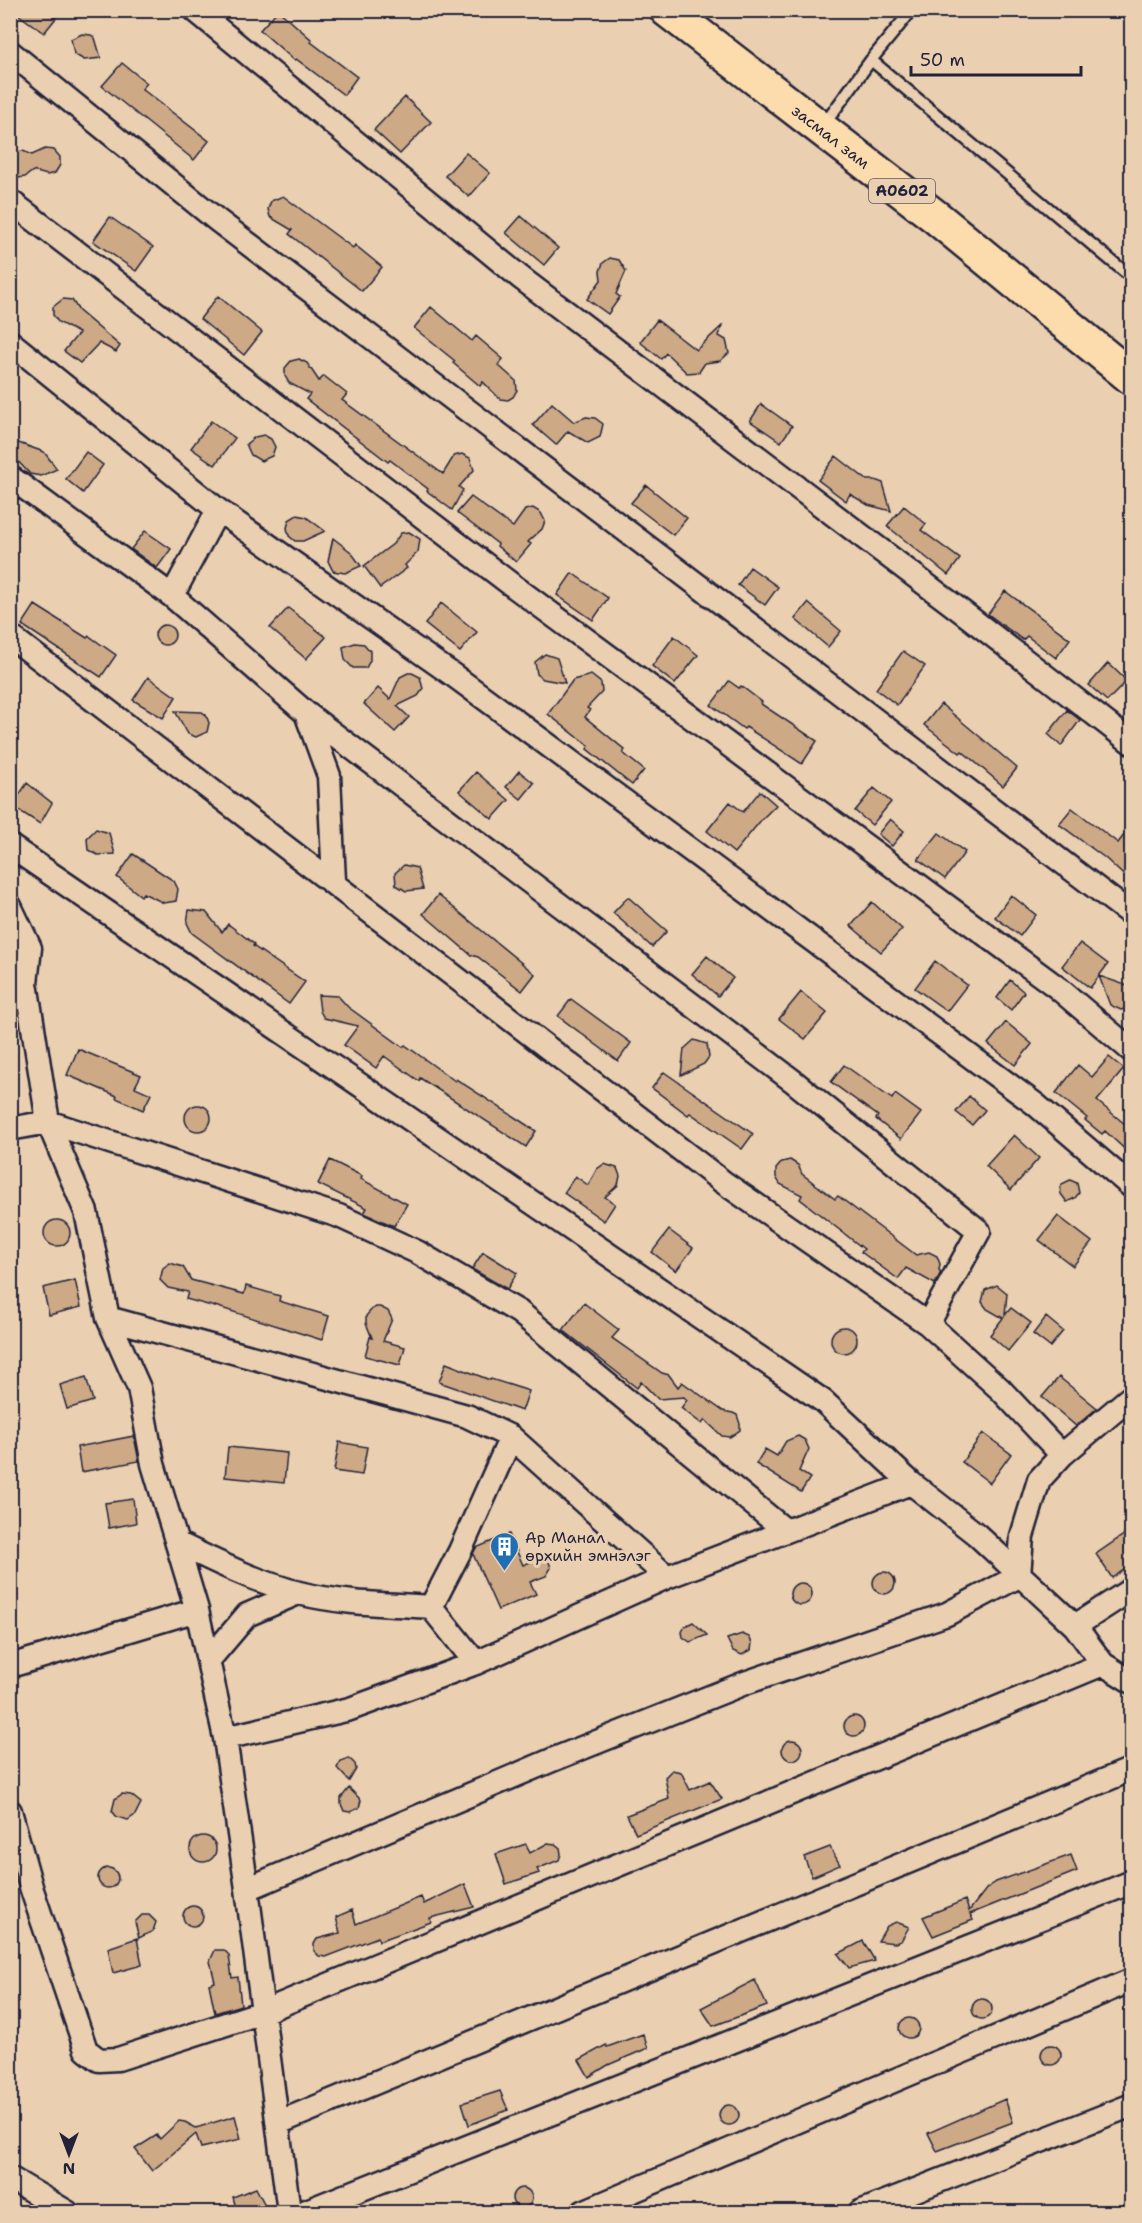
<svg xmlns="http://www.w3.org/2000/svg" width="1142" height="2223" font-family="'Shantell Sans',sans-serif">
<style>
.building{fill:#cda986;stroke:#22223b;stroke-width:1.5}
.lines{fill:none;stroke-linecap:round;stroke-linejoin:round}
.lane-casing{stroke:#22223b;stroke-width:15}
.street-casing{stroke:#22223b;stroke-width:27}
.highway-casing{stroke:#22223b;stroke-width:38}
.lane{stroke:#ead0b1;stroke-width:10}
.street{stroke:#ead0b1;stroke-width:22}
.highway{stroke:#fcdcac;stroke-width:33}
.labels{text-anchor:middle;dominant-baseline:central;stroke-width:6;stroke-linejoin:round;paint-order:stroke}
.shield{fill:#ead0b1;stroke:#5e565e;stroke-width:1.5}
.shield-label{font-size:15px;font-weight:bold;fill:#22223b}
.street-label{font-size:16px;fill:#22223b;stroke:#ead0b1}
.poi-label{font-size:16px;fill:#22223b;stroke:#ead0b1;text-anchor:start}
</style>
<rect width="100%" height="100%" fill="#ead0b1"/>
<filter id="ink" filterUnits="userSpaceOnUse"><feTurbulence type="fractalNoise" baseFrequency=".0167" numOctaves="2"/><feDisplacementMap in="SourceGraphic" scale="12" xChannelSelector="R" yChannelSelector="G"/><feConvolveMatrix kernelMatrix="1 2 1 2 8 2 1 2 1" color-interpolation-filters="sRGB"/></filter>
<g filter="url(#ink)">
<!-- building -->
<path class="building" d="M 12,10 L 46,10 L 56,18 L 44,33 Z
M 278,10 L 312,40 L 311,42 L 357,77 L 344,95 L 296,59 L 294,60 L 260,30 Z
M 82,34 L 91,35 L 95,38 L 101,58 L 84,60 L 74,54 L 71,39 Z
M 122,63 L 147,83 L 142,89 L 209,141 L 194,160 L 102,86 Z
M 405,97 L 431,122 L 400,154 L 374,130 Z
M 45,149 L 54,150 L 60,157 L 60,165 L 55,173 L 47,175 L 33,171 L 25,177 L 10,179 L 10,153 L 23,151 L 32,155 Z
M 466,153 L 490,173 L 469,197 L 445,176 Z
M 283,196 L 353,248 L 355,245 L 382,267 L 362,291 L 289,234 L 292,230 L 270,217 L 268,209 L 271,201 Z
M 521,216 L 558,248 L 544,265 L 506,233 Z
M 110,217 L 153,247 L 136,271 L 93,241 Z
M 610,258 L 619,260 L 626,271 L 616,294 L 620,297 L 608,314 L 587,299 L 601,280 L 600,271 L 603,263 Z
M 218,296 L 262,332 L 244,355 L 200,319 Z
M 63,299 L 72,300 L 79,311 L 120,346 L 116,352 L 99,343 L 80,363 L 64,351 L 79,333 L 58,322 L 53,315 L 53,307 Z
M 431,307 L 472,341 L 476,336 L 503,359 L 498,365 L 516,381 L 517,390 L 513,397 L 508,400 L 500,399 L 483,382 L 480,386 L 453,363 L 455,361 L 414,328 Z
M 657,320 L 696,350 L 722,326 L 719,336 L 726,340 L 729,353 L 720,361 L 705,363 L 699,372 L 687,373 L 666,353 L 661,359 L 640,342 Z
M 299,359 L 307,363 L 319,381 L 324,376 L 347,394 L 342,400 L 443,474 L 454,456 L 462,454 L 470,458 L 474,470 L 459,487 L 463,490 L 452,510 L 427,491 L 428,489 L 390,460 L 388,462 L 306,399 L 310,394 L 289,383 L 285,376 L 285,368 L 291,361 Z
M 552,403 L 574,422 L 586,417 L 595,418 L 603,424 L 600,437 L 588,443 L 568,431 L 556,445 L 533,425 Z
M 761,404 L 792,426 L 781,442 L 750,421 Z
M 211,421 L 235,438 L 215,465 L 191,448 Z
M 264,435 L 271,439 L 275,447 L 272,456 L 261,461 L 251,455 L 246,444 L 255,437 Z
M 10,440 L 44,452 L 57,469 L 41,476 L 30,474 L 10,453 Z
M 86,452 L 103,465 L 83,493 L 66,479 Z
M 836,456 L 867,480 L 875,480 L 883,483 L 891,511 L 868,505 L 850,494 L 846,501 L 818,480 Z
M 646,485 L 687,518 L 673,535 L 631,503 Z
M 471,497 L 513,527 L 525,510 L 533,508 L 541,513 L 545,521 L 542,529 L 528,542 L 531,544 L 516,562 L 497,546 L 498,544 L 457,513 Z
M 904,506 L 926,524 L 921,530 L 960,559 L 948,575 L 887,526 Z
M 297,515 L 306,517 L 325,531 L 303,541 L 295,541 L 289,536 L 287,528 L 289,520 Z
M 145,531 L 171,549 L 157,568 L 131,549 Z
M 409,532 L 420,539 L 418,552 L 405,565 L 407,568 L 380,588 L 364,566 L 393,544 L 401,533 Z
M 333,538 L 351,552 L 361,566 L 345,573 L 333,571 L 328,561 Z
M 750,567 L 778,587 L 765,605 L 738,585 Z
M 572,573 L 608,598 L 593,620 L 557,595 Z
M 1005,591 L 1070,639 L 1056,658 L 1027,636 L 1023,640 L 988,614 Z
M 441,603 L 477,632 L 460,652 L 425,624 Z
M 808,603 L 841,631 L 828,647 L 795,619 Z
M 35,605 L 87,638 L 89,636 L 116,655 L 101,677 L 22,625 Z
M 288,608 L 326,637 L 306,659 L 270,628 Z
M155 635a10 10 0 1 1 20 0a10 10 0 1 1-20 0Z
M 674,636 L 698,655 L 675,684 L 652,666 Z
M 355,643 L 364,644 L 370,651 L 370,660 L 366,668 L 353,668 L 345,660 L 343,647 Z
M 903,651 L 925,666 L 897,705 L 876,689 Z
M 545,654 L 557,658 L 565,683 L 543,679 L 537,674 L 535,662 Z
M 1108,663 L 1127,681 L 1107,701 L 1089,685 Z
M 408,673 L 412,673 L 420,677 L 423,689 L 418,696 L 397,706 L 409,717 L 395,732 L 364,704 L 378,688 L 390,699 L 400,677 Z
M 591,675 L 601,683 L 602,692 L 587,708 L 590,710 L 585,717 L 625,750 L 623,753 L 644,770 L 632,785 L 587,749 L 589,746 L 548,714 L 573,680 Z
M 148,677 L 176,697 L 163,718 L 133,700 Z
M 729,681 L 739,688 L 741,686 L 762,702 L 761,704 L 817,741 L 802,764 L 746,727 L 744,729 L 711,705 Z
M 941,704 L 1017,768 L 1003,786 L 962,751 L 960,753 L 924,725 Z
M 1067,710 L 1080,720 L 1061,746 L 1048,734 Z
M 175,711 L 202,712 L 206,715 L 209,723 L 207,732 L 196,737 L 188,734 Z
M 519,771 L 534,783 L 521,799 L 506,787 Z
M 476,772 L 509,800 L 492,819 L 459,791 Z
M 27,783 L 52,803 L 40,824 L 12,806 Z
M 874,788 L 891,802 L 872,825 L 855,811 Z
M 760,791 L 776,805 L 762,819 L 734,853 L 707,831 L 730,802 L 743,812 Z
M 1072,808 L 1118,843 L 1131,826 L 1131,882 L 1105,858 L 1059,824 Z
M 890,819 L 904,831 L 892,846 L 878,834 Z
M 96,829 L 109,833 L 115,854 L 98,855 L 88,850 L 87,838 Z
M 939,833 L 965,852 L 945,879 L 918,859 Z
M 133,854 L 174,881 L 178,889 L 176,901 L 164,903 L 143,893 L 141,896 L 117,877 Z
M 404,865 L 417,868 L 423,889 L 406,891 L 396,885 L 395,873 Z
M 438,895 L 535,974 L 522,991 L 478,957 L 471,955 L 423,914 Z
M 1011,895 L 1036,915 L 1020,936 L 995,917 Z
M 628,897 L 667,931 L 652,947 L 613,913 Z
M 872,902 L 902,929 L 881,952 L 851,926 Z
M 189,910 L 206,912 L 222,932 L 228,924 L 254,944 L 253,946 L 305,982 L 289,1004 L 192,933 L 187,923 Z
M 1080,943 L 1108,964 L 1099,976 L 1131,987 L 1131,1007 L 1121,1010 L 1110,1005 L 1099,976 L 1090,988 L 1062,966 Z
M 707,956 L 733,978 L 718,996 L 692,974 Z
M 935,961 L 967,985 L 947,1011 L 915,988 Z
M 1010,980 L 1024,992 L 1011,1010 L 997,998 Z
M 801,992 L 827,1013 L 805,1039 L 779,1019 Z
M 318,995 L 338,996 L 348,1007 L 403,1047 L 405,1045 L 455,1081 L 456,1079 L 536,1131 L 526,1147 L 420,1078 L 419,1081 L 384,1056 L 376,1068 L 344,1045 L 358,1026 L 324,1018 L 320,1011 Z
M 571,999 L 631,1043 L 618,1061 L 558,1016 Z
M 1006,1022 L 1032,1044 L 1015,1065 L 988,1044 Z
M 694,1040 L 707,1044 L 709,1057 L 704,1064 L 681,1075 L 684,1049 Z
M 78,1049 L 141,1075 L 135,1087 L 151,1094 L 143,1110 L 116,1098 L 117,1096 L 67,1075 Z
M 1109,1057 L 1124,1069 L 1097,1101 L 1131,1129 L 1131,1155 L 1105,1131 L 1102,1134 L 1085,1120 L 1087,1118 L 1056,1093 L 1078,1065 L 1092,1077 Z
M 844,1065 L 892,1099 L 895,1094 L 921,1113 L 901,1139 L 876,1119 L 878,1116 L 831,1082 Z
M 664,1072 L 753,1134 L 742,1149 L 690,1113 L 688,1115 L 652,1088 Z
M 969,1096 L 985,1110 L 972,1125 L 956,1112 Z
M185 1118a13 13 0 1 1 26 0a13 13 0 1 1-26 0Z
M 1014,1135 L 1039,1158 L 1011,1190 L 986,1166 Z
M 330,1160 L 362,1176 L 361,1179 L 407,1204 L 394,1226 L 364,1213 L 367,1208 L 318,1184 Z
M 790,1160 L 798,1165 L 802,1174 L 835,1199 L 838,1196 L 916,1255 L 929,1252 L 937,1256 L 940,1264 L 939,1270 L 941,1272 L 935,1284 L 906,1268 L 898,1279 L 861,1252 L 864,1249 L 800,1199 L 802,1195 L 780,1184 L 776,1177 L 776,1169 L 782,1162 Z
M 604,1164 L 617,1168 L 620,1176 L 618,1185 L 605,1197 L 615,1204 L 604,1221 L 564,1193 L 575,1176 L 588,1185 L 597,1169 Z
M 1070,1180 L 1077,1183 L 1079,1193 L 1075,1198 L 1067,1202 L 1061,1194 L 1060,1188 L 1062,1184 Z
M 1058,1216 L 1092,1242 L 1073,1266 L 1039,1240 Z
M44 1233a13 13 0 1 1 26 0a13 13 0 1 1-26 0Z
M 669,1230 L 693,1248 L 676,1271 L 652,1252 Z
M 483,1252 L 517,1273 L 507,1289 L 472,1269 Z
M 170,1263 L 183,1267 L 191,1280 L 244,1294 L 246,1286 L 280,1296 L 279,1301 L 329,1316 L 322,1340 L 215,1306 L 215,1307 L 186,1299 L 188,1292 L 168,1288 L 160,1280 L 163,1268 Z
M 75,1280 L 81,1307 L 49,1315 L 43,1288 Z
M 997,1285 L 1007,1293 L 1005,1315 L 1011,1308 L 1031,1323 L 1008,1351 L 990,1335 L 1003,1318 L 987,1309 L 982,1302 L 985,1290 Z
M 584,1303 L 619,1330 L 612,1338 L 662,1373 L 669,1375 L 678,1387 L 682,1382 L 723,1411 L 733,1413 L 737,1415 L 740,1424 L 740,1430 L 730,1437 L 722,1436 L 705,1420 L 702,1424 L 681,1408 L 687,1400 L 684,1397 L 658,1399 L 641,1382 L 637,1388 L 563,1330 Z
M 376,1307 L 380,1307 L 388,1311 L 392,1319 L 383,1341 L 405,1347 L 400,1365 L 365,1356 L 370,1337 L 372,1338 L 366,1323 L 366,1316 L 372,1309 Z
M 1046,1317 L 1063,1331 L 1050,1347 L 1033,1334 Z
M831 1340a13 13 0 1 1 26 0a13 13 0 1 1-26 0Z
M 446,1363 L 490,1380 L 491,1379 L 529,1391 L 522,1411 L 439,1382 Z
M 86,1377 L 93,1401 L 67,1409 L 60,1385 Z
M 1059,1377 L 1097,1408 L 1076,1426 L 1042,1397 Z
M 983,1433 L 1011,1454 L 990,1483 L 962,1462 Z
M 134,1436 L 139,1461 L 81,1472 L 77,1447 Z
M 798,1436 L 805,1440 L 809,1449 L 799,1471 L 810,1478 L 801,1492 L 756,1464 L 765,1449 L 777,1456 L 786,1441 Z
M 339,1442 L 367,1447 L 362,1475 L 334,1471 Z
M 228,1447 L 287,1453 L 284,1483 L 225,1477 Z
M 133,1499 L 136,1523 L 109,1528 L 105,1503 Z
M 1131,1530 L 1131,1565 L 1112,1578 L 1096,1554 Z
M 509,1534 L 523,1565 L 542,1557 L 548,1559 L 551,1568 L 546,1576 L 530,1582 L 536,1594 L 498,1610 L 473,1554 L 476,1548 Z
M873 1583a11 11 0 1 1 22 0a11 11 0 1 1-22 0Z
M790 1594a11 11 0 1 1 22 0a11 11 0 1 1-22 0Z
M 693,1622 L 707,1635 L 690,1642 L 683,1637 L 682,1632 L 685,1626 Z
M 742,1634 L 749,1637 L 752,1643 L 751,1650 L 742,1655 L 733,1651 L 727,1639 Z
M844 1726a10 10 0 1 1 20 0a10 10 0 1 1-20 0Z
M782 1750a10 10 0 1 1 20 0a10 10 0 1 1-20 0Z
M 349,1758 L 355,1764 L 356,1769 L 349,1781 L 337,1768 L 341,1761 Z
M 672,1770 L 681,1772 L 690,1790 L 710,1781 L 722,1799 L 636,1834 L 627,1815 L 669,1799 L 665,1777 Z
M 349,1788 L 361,1800 L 359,1808 L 350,1812 L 344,1811 L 341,1804 L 341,1798 Z
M 122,1794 L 131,1795 L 141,1803 L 135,1815 L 128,1820 L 117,1817 L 112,1811 L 115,1799 Z
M190 1849a13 13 0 1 1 26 0a13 13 0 1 1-26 0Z
M 548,1843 L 555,1844 L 560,1848 L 561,1854 L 559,1860 L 537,1869 L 539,1873 L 506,1884 L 496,1854 L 526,1844 L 530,1853 Z
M 830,1847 L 840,1865 L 812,1877 L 804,1857 Z
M 1071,1855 L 1077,1871 L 970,1914 L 973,1920 L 933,1936 L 923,1917 L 965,1900 L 969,1911 L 987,1888 L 996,1882 Z
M98 1878a10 10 0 1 1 20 0a10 10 0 1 1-20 0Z
M 465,1884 L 474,1907 L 430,1918 L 431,1922 L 379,1941 L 378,1937 L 326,1957 L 319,1956 L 314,1951 L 314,1944 L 317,1939 L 340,1933 L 336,1917 L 352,1910 L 356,1924 L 421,1897 L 424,1904 Z
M183 1916a10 10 0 1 1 20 0a10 10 0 1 1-20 0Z
M 142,1915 L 149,1915 L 156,1922 L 153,1931 L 139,1938 L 135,1922 Z
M 896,1922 L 909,1927 L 901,1941 L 895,1943 L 878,1941 L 887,1926 Z
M 137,1938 L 142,1965 L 113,1973 L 108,1948 Z
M 863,1941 L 875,1961 L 849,1968 L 838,1954 Z
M 215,1950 L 224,1950 L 229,1955 L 232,1978 L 238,1977 L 241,2005 L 215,2013 L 209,1984 L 215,1982 L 210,1961 Z
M 755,1980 L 767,2006 L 713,2026 L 701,2008 Z
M972 2009a10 10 0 1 1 20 0a10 10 0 1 1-20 0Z
M899 2028a10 10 0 1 1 20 0a10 10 0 1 1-20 0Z
M 643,2034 L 648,2048 L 608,2065 L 589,2077 L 579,2060 L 606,2045 L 607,2047 Z
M1041 2055a10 10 0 1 1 20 0a10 10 0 1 1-20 0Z
M 500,2091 L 508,2110 L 469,2125 L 462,2103 Z
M 1005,2099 L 1013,2122 L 937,2151 L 928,2133 Z
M719 2115a10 10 0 1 1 20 0a10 10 0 1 1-20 0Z
M 235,2116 L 241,2139 L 201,2148 L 196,2134 L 152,2171 L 135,2149 L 157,2135 L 160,2139 L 179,2121 L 185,2122 L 196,2128 Z
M512 2198a10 10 0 1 1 20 0a10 10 0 1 1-20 0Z
M 256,2188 L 266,2207 L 250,2212 L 237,2212 L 233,2197 Z"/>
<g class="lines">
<defs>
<path id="lane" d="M 871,60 L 1132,278
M 823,126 L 871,60 L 912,10"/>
<path id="street" d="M 195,10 L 521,278 L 965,614 L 1132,743
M 10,52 L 217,220 L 1132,915
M 10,201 L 508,582 L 1058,988 L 1132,1051
M 10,342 L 218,510 L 453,675 L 1035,1104 L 1132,1187
M 10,477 L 172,596 L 306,713 L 793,1081 L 979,1231 L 928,1324
M 172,596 L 218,510
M 10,636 L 723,1182 L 928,1324 L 1000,1389 L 1062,1455
M 306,713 L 329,776 L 334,881
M 10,846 L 823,1401 L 911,1483 L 976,1534 L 1075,1626 L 1103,1664 L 1132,1682
M 10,906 L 30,948 L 26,983 L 48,1122 L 86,1212 L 108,1318 L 139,1388 L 153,1464 L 197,1610 L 225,1738 L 247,1889 L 289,2212
M 10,1129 L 48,1122 L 339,1216 L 417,1252 L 519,1312 L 786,1531
M 108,1318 L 467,1416 L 511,1437 L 667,1577
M 177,1543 C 216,1562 257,1582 299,1593 C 343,1604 387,1604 431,1607 L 476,1663
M 431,1607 L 460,1551 L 511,1437
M 1075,1626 L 1132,1589
M 208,1661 L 247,1615 L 298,1593
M 10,1666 L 197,1610
M 225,1738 L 350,1709 L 476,1663 L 667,1577 L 911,1483
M 10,1811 L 32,1890 L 86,2050 L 99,2060 L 118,2059 L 263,2012 L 1103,1664
M 247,1889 L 552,1760 L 745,1683 L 947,1614 L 1019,1576 L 1022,1536 L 1039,1480 L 1062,1455 L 1132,1396
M 278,2123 L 1132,1769
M 10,2178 L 67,2212
M 304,2212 L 1132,1882
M 583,2212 L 1132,1980
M 860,2212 L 1132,2105"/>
<g id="highway">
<path id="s1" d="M 667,10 L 937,218 L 1132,378"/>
</g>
</defs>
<!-- lane casing -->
<use href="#lane" class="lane-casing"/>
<!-- street casing -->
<use href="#street" class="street-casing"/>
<!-- highway casing -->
<use href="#highway" class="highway-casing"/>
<!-- lane -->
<use href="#lane" class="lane"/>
<!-- street -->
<use href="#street" class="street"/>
<!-- highway -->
<use href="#highway" class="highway"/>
</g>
</g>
<!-- icons -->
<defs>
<symbol id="building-pin" viewBox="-11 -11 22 30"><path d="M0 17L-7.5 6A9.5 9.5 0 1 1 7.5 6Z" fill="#1f6fb2" stroke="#ead0b1"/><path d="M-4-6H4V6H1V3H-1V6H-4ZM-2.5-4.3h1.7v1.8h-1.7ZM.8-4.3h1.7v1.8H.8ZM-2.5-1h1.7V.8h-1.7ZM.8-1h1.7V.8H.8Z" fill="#fff"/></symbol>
</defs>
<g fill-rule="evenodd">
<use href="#building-pin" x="488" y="1530" width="33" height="45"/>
</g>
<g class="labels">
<!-- shield labels -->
<rect class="shield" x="869" y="179" width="66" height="24" rx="4.5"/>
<g class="shield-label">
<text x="902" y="191">A0602</text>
</g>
<!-- street labels -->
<g class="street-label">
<text stroke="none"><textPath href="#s1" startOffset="207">засмал зам</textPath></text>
</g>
<!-- poi labels -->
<g class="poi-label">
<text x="525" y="1537">Ар Манал<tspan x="525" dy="18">өрхийн эмнэлэг</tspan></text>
</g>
</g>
<!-- margin -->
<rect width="1142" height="2223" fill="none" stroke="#ead0b1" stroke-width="36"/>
<rect x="18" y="18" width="1106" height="2187" fill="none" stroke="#22223b" stroke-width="2" filter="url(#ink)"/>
<!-- north arrow -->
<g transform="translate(69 2154) rotate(180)" stroke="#ead0b1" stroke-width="4.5" paint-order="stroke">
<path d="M0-4.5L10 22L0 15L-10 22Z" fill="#22223b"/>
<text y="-9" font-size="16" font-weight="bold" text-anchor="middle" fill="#22223b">N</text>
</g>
<!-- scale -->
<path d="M911 66v9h170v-9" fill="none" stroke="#22223b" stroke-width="3"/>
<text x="920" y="66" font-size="18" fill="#22223b" stroke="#ead0b1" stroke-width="4.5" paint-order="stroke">50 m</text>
</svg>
